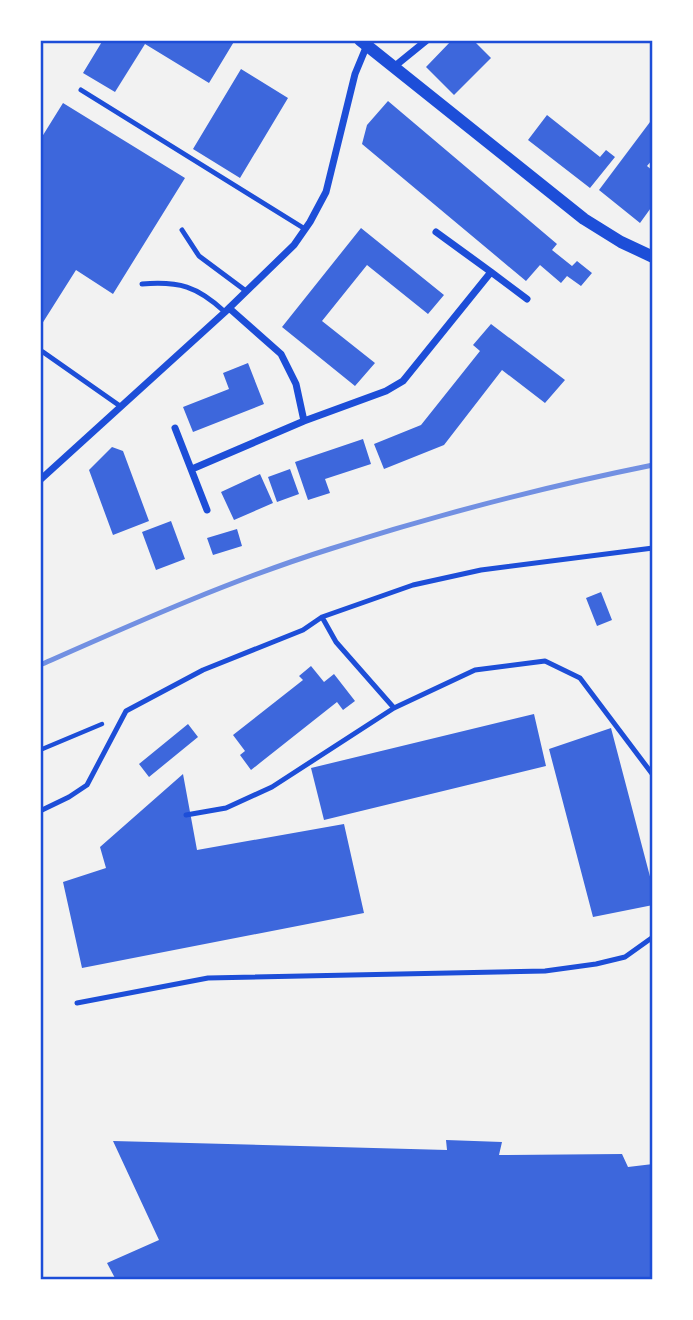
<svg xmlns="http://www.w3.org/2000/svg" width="693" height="1320" font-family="'Archivo Narrow',sans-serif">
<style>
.building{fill:#3d67dc}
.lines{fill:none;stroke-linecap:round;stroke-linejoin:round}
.path{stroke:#1d4ed8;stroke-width:4.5}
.service{stroke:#1d4ed8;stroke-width:5}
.minor{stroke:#1d4ed8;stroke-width:7}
.tertiary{stroke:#1d4ed8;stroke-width:12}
.rail{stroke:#7290e2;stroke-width:5}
.neatline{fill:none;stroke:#1d4ed8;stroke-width:2.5}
</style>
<rect width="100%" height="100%" fill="#f2f2f2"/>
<!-- building -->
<path class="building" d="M 103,40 L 235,40 L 209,83 L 145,44 L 115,92 L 83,73 Z
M 452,40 L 473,40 L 491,58 L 454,95 L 426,67 Z
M 241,69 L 288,98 L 240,178 L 193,149 Z
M 388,101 L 557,244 L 552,250 L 572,266 L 577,261 L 592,273 L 581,286 L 567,276 L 561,283 L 540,265 L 526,281 L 362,144 L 367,125 Z
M 63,103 L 185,178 L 113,294 L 76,270 L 40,327 L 40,140 Z
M 547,115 L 600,157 L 606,150 L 615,157 L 590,188 L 528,140 Z
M 653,118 L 653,159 L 647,166 L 653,171 L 653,205 L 640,223 L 599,190 Z
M 361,228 L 444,295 L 428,314 L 367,265 L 322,321 L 375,363 L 355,386 L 282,327 Z
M 491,324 L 565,380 L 545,403 L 502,370 L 444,445 L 384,469 L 374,444 L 421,425 L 480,351 L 473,345 Z
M 248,363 L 264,404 L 193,432 L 183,407 L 229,389 L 223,373 Z
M 363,439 L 371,464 L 325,479 L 330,493 L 308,500 L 295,462 Z
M 112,447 L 123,451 L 149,521 L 113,535 L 89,470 Z
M 290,469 L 299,494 L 277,502 L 268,477 Z
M 260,474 L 273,503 L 234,520 L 221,492 Z
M 171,521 L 185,559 L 156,570 L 142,532 Z
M 237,529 L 242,546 L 213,555 L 207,538 Z
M 601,592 L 612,620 L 597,626 L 586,598 Z
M 311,666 L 324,682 L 334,674 L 355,701 L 343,710 L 337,702 L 251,770 L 240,755 L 245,751 L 233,735 L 303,680 L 299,676 Z
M 534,714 L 546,766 L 324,820 L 311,768 Z
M 188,724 L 198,737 L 149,777 L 139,764 Z
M 611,728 L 653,888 L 653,905 L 593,917 L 549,749 Z
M 183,774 L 197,850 L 344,824 L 364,913 L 82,968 L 63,882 L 106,868 L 100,847 Z
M 446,1140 L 502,1142 L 499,1155 L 622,1154 L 628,1167 L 653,1164 L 653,1280 L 116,1280 L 107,1263 L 159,1240 L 113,1141 L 447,1150 Z"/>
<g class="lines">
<!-- path -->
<path class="path" d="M 40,750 L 102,724"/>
<!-- service -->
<path class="service" d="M 81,90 L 305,229
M 182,230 L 199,256 L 246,291
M 142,284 C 179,281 197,286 225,312
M 43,352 L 120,406
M 322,617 L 336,642 L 394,708
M 40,811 L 69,797 L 87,785 L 126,711 L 203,670 L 303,630 L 322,617 L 413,585 L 481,570 L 653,548
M 186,815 L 226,808 L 272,787 L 394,708 L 475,670 L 545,661 L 580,678 L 653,775
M 77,1003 L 208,978 L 545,971 L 596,964 L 625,957 L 653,937"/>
<!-- minor -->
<path class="minor" d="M 395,66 L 427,40
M 491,272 L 527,299
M 229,308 L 281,354 L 296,384 L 304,421 L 386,391 L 403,381 L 491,272 L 436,232
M 175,428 L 207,510
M 192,469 L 304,421
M 40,480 L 225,312 L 294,245 L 310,222 L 326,192 L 355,74 L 367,45"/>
<!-- tertiary -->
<path class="tertiary" d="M 360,40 L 584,219 L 621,242 L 653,257"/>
<!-- rail -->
<path class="rail" d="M 40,665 C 135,623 231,580 330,549 C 436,515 544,487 653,465"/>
</g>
<!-- border -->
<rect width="693" height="1320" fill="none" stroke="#ffffff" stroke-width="84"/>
<rect x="42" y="42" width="609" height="1236" class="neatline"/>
</svg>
